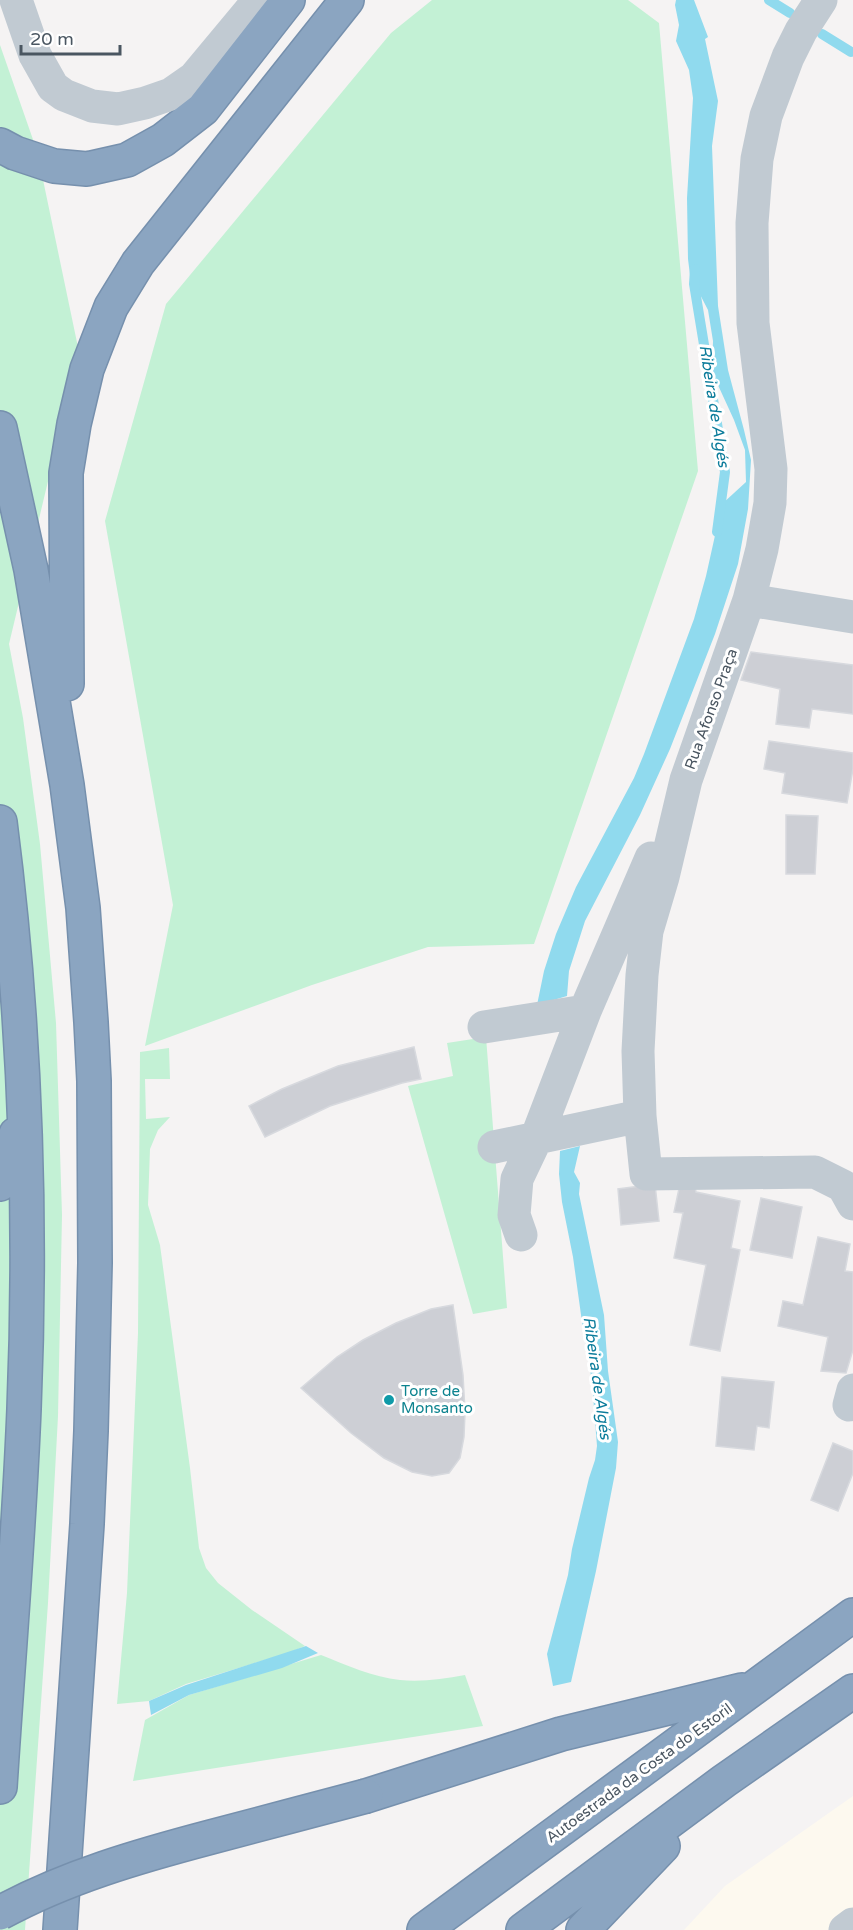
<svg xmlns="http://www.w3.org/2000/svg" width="853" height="1930" font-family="'Varela Round',sans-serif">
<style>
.commercial{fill:#fdf9ef}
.green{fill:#c3f1d5}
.water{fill:#90daee}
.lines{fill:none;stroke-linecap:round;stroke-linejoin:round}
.stream{stroke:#90daee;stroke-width:10}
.building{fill:#cdcfd5;stroke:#d7d9de;stroke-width:1.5}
.highway-casing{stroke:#7690ad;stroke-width:36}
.minor{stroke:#c1cad2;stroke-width:33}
.highway{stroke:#8ba5c1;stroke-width:33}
.highway-bridge-casing{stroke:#7690ad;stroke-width:36;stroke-linecap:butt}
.highway-bridge{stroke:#8ba5c1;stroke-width:33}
.culture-dot{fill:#0f9aa8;stroke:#fff;stroke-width:2}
.labels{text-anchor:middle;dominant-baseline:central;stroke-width:6;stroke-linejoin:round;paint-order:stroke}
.street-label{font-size:15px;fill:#4a5661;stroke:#fff}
.culture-label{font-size:15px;fill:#0d838f;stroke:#fff;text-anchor:start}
.water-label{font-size:16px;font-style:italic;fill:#0c7c9b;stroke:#fff}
</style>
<rect width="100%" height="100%" fill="#f5f3f3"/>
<!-- commercial -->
<path class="commercial" d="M 853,1796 L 853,1930 L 684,1930 L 725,1886 Z"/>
<!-- green -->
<path class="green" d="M 432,0 L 628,0 L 659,23 L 698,471 L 534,944 L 428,947 L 312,985 L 145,1046 L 173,905 L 105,521 L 166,304 L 391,33 Z
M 0,45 L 37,151 L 79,352 L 9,644 L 23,718 L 40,844 L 56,1023 L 62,1215 L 58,1416 L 48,1603 L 25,1930 L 0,1930 Z
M 486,1037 L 507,1308 L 473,1314 L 408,1086 L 453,1076 L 447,1043 Z
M 169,1048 L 170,1079 L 145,1079 L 146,1119 L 170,1117 L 158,1130 L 150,1149 L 148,1205 L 160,1245 L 190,1468 L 199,1548 L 206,1568 L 218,1583 L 252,1610 L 305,1646 L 288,1653 L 186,1684 L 149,1701 L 117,1704 L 127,1593 L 138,1333 L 140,1052 Z
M 321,1655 C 346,1665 373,1677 400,1680 C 422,1682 443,1679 465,1675 L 483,1726 L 133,1781 L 145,1720 L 189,1695 Z"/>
<!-- water -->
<path class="water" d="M 676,0 L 694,0 L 708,37 L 705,39 L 718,101 L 712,146 L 718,306 L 728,370 L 744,430 L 751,460 L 748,509 L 738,564 L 715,634 L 670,749 L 640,815 L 585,921 L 569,971 L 567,996 L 537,1005 L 544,971 L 556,934 L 576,887 L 634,778 L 644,754 L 694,619 L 706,576 L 722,504 L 746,482 L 745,450 L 734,420 L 712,372 L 713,341 L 708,310 L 690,275 L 688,259 L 687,198 L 693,98 L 689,70 L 676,41 L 679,25 L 675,5 Z
M 580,1146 L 574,1172 L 580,1183 L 579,1194 L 604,1315 L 608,1371 L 618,1442 L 616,1468 L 596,1571 L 571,1682 L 553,1686 L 547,1654 L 568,1575 L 572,1549 L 589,1478 L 595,1460 L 597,1446 L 592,1382 L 582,1322 L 573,1257 L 562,1202 L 559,1174 L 560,1151 Z
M 306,1646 L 318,1653 L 282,1668 L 189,1695 L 151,1715 L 149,1701 L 186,1685 Z"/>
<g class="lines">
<!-- stream -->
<path class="stream" d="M 769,0 L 790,13
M 822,34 L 851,52
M 695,269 L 694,284 L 725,472 L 717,532"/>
</g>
<!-- building -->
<path class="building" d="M 751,652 L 853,665 L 853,714 L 812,709 L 809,728 L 776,724 L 780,689 L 741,680 Z
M 769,741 L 853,753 L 853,769 L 847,803 L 782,793 L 785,773 L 764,769 Z
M 786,815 L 818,816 L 815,874 L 786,874 Z
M 414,1047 L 421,1079 L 402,1083 L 330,1106 L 265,1137 L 249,1106 L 282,1089 L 338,1066 Z
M 694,1183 L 696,1192 L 740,1201 L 731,1248 L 740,1250 L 720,1351 L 690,1345 L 706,1265 L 674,1258 L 683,1213 L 674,1212 L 680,1184 Z
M 655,1184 L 659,1221 L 621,1225 L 618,1189 Z
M 761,1198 L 802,1207 L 792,1258 L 750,1250 Z
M 818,1237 L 850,1244 L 845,1271 L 853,1272 L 853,1350 L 846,1373 L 821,1371 L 828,1337 L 778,1326 L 783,1301 L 803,1305 Z
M 453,1305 L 463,1375 L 465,1412 L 464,1437 L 460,1458 L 449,1473 L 432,1476 L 412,1472 L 384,1458 L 351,1433 L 301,1388 L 337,1357 L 363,1340 L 396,1323 L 431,1309 Z
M 722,1377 L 774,1382 L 769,1428 L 757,1426 L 754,1450 L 716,1446 Z
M 833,1443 L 853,1451 L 853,1473 L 838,1511 L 811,1500 Z"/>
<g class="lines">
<defs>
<path id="highway" d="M 0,145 L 15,153 L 54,166 L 87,169 L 127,160 L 163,140 L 203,109 L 288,0
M 0,428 L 31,570 L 67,785 L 83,908 L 91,1022 L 94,1081 L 95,1263 L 91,1431 L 87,1524 L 60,1930
M 67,684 L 66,473 L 74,424 L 87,369 L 111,307 L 138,263 L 347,0
M 0,822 C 25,1016 32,1213 24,1409 C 19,1535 8,1661 0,1787
M 0,1184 L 16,1134
M 366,1796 L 561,1734 L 742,1690
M 424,1930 L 853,1615
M 523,1930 L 724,1781 L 853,1691
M 583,1930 L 663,1846"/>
</defs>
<!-- highway casing -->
<use href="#highway" class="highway-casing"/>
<!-- minor -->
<path class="minor" d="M 16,0 L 35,55 L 53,87 L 64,95 L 92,106 L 118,109 L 145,103 L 171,94 L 194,78 L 259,0
M 821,0 L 801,31 L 788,57 L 766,116 L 757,159 L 752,223 L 753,323 L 771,469 L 770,503 L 762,549 L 749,600 L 686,780 L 663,877 L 647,931 L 642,975 L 638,1051 L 640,1116 L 646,1174 L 815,1172 L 843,1186 L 853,1204
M 749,600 L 853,617
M 484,1027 L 585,1011
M 494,1147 L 640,1116
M 521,1235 L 514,1215 L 517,1179 L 536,1139 L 585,1011 L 651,858
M 849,1405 L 853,1390
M 845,1930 L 853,1924"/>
<!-- highway -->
<use href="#highway" class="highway"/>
<defs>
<path id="highway-bridge" d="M 0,1913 C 66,1877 139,1856 211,1837 C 263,1823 314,1810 366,1796"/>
</defs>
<!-- highway-bridge casing -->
<use href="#highway-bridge" class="highway-bridge-casing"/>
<!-- highway-bridge -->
<use href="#highway-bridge" class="highway-bridge"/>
</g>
<!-- markers -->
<circle class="culture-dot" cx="389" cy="1400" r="6"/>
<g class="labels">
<!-- street labels -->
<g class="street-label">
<text transform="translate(711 709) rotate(-70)">Rua Afonso Praça</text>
<text transform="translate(639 1773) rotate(-36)">Autoestrada da Costa do Estoril</text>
</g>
<!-- culture labels -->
<g class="culture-label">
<text x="401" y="1391">Torre de<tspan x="401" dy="17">Monsanto</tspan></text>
</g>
<!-- water labels -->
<g class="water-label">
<text transform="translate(714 406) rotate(81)">Ribeira de Algés</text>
<text transform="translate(597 1378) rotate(82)">Ribeira de Algés</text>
</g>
</g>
<!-- scale -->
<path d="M21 45v9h99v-9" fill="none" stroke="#4a5661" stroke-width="3"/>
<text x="30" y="45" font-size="18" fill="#4a5661" stroke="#ffffff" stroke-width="4.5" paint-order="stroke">20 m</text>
</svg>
